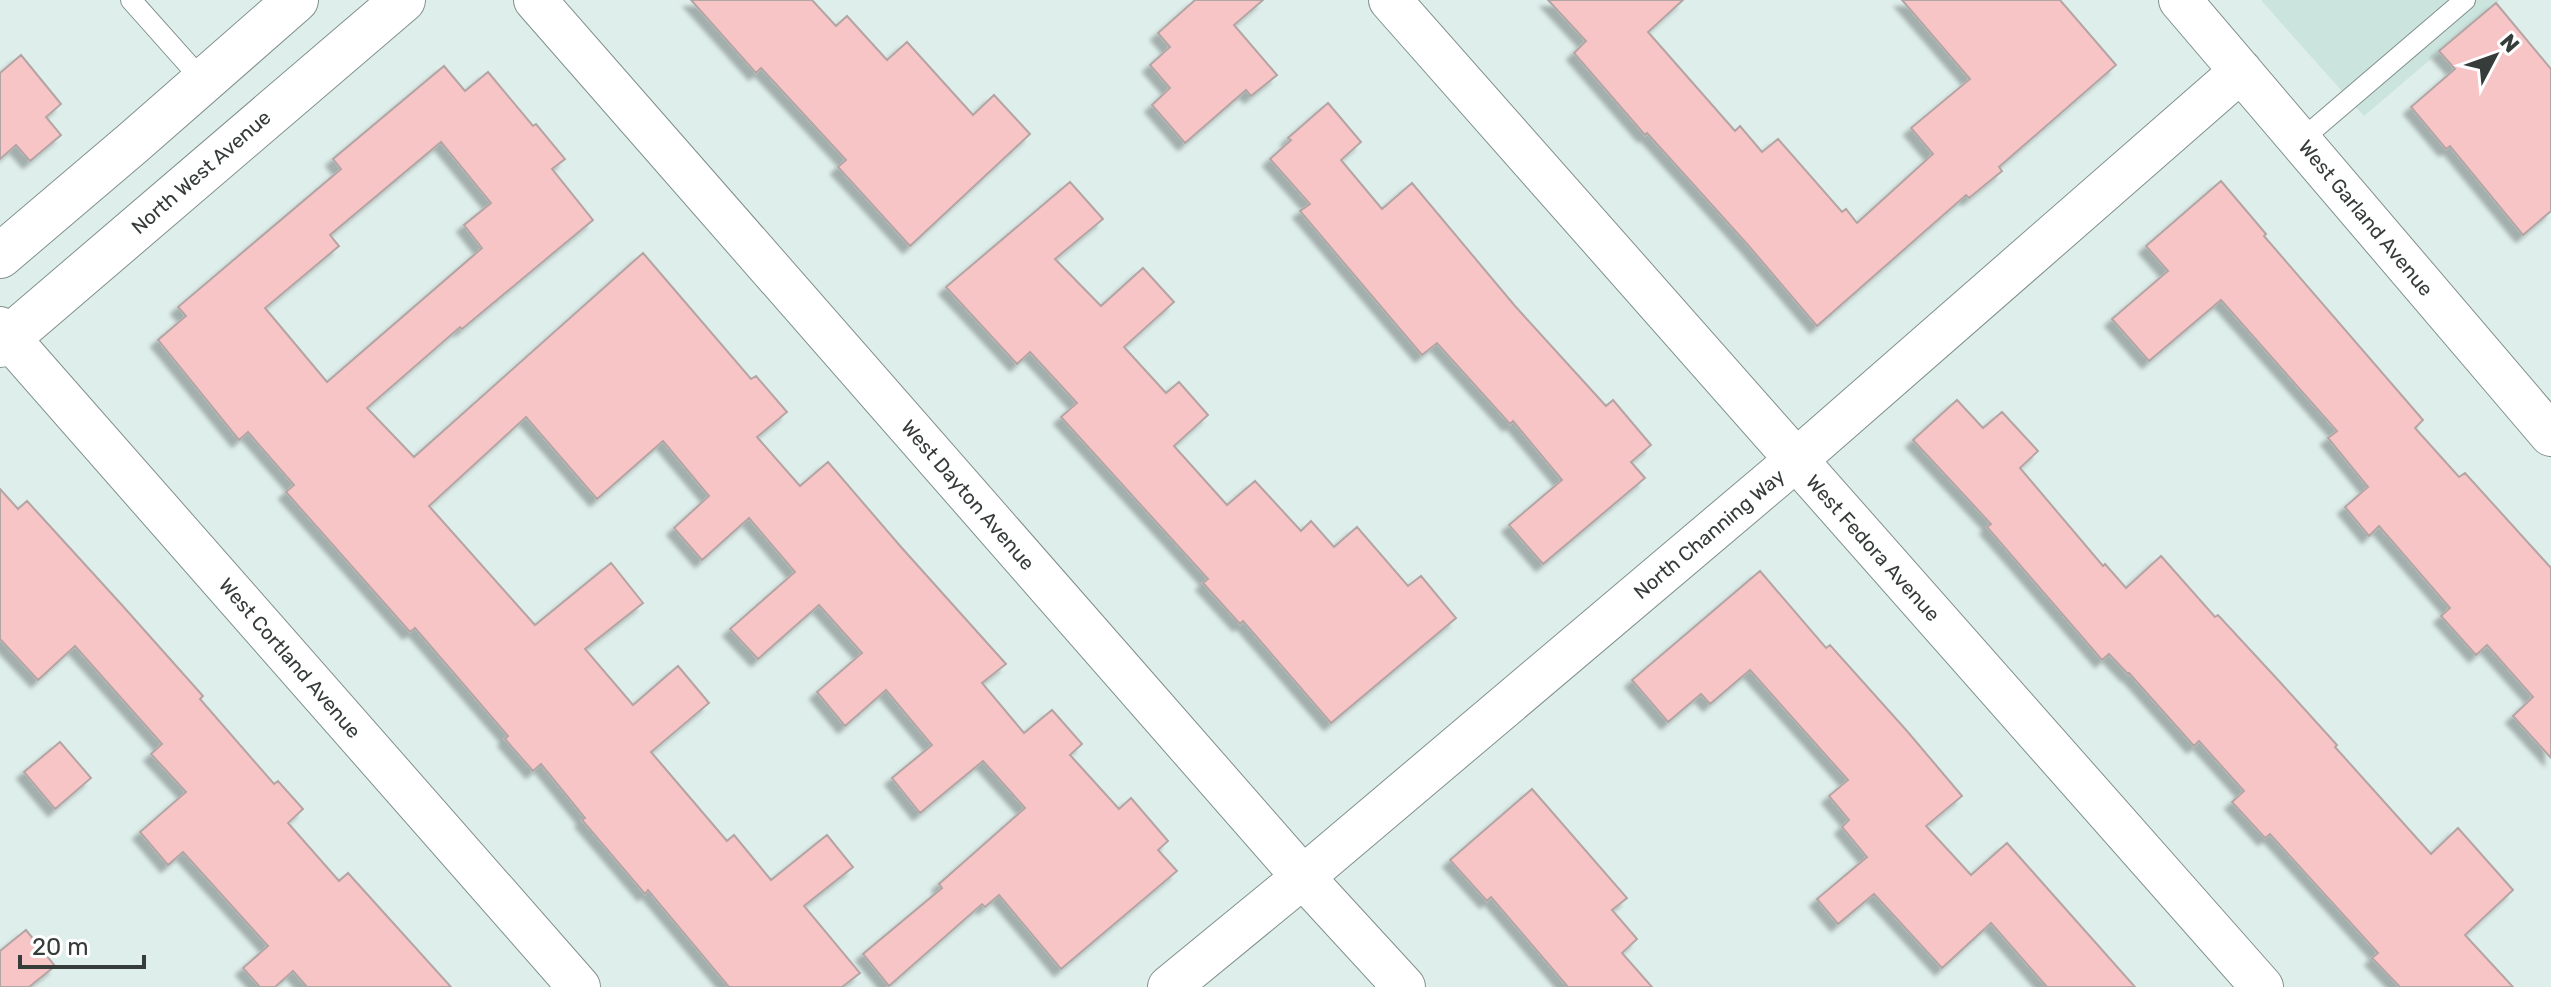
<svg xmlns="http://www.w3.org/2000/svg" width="2551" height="987" font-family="Rubik,sans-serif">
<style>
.built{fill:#cbe4dd}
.building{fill:#f8c5c6;stroke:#b4a5a5;stroke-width:2;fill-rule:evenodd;filter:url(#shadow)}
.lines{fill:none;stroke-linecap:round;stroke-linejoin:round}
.service-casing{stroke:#81908c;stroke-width:22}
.minor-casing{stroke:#81908c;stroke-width:44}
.secondary-casing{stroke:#81908c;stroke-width:46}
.service{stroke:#fff;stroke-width:20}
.minor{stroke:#fff;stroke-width:42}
.secondary{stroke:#fff;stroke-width:44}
.labels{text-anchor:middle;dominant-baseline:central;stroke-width:6;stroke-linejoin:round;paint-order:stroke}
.street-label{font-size:20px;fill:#363c3a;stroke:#fff}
</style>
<defs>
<filter id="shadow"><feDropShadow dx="-7" dy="7" stdDeviation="2" flood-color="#0004"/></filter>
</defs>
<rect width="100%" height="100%" fill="#deeeea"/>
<!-- built -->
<path class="built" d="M 2261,0 L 2500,0 L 2364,116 Z"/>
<!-- building -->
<path class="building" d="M 691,0 L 812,0 L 836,26 L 847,16 L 887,60 L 907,42 L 973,115 L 994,95 L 1030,134 L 910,246 L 838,167 L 846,160 L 761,68 L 756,73 Z
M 1195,0 L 1263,0 L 1234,25 L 1277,75 L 1251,96 L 1246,90 L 1185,143 L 1152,105 L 1170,88 L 1150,65 L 1170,47 L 1158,33 Z
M 1548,0 L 1683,0 L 1648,32 L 1735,131 L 1740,126 L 1762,152 L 1778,139 L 1842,212 L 1846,209 L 1857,223 L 1933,154 L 1911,128 L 1970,79 L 1902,0 L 2060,0 L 2116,65 L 1999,167 L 2002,171 L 1969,198 L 1966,195 L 1817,326 L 1748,245 L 1647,133 L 1645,135 L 1574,53 L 1586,41 Z
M 2496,3 L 2551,69 L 2551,211 L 2523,235 L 2450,146 L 2446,149 L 2411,107 L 2455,69 L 2439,51 Z
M 21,55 L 61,104 L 46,117 L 61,135 L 30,161 L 16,145 L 0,159 L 0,73 Z
M 444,66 L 465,91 L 488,72 L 533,126 L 536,124 L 565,159 L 552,169 L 593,220 L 462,329 L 460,327 L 367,408 L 414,457 L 643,253 L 751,379 L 756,376 L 787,412 L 757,437 L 800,486 L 828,462 L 901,547 L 1006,664 L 982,683 L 1024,733 L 1052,710 L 1082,744 L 1070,755 L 1119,809 L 1131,798 L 1168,841 L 1158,850 L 1177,871 L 1061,969 L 999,895 L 985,907 L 982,904 L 889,986 L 863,954 L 942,888 L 939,884 L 1025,808 L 983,761 L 920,813 L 892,778 L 932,745 L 886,690 L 845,726 L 817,692 L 862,653 L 819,605 L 758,659 L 730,629 L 795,572 L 749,518 L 702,560 L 674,528 L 709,496 L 663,441 L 597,499 L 526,417 L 429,506 L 535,625 L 611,563 L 643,603 L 585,649 L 633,705 L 678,666 L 709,703 L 651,752 L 727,841 L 734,835 L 771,880 L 827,835 L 853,867 L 804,906 L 860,973 L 842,987 L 729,987 L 648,890 L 645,894 L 582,820 L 585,818 L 541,764 L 533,771 L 505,739 L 508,736 L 415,628 L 410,632 L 286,492 L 294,485 L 248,432 L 239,440 L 158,340 L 186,316 L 178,307 L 341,169 L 333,159 ZM 441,142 L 491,203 L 464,225 L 482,248 L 327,382 L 265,308 L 339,246 L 330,235 Z
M 1328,103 L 1361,142 L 1341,160 L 1382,209 L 1412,183 L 1515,306 L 1606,406 L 1613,400 L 1651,445 L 1631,462 L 1645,478 L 1543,564 L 1509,525 L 1562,480 L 1513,421 L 1510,424 L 1437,343 L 1422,355 L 1300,211 L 1310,204 L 1270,159 L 1291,140 L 1288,138 Z
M 2221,181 L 2266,234 L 2264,236 L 2423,420 L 2415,428 L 2459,477 L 2465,473 L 2551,568 L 2551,758 L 2513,716 L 2533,697 L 2487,645 L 2476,655 L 2441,616 L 2450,608 L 2379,526 L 2369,536 L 2345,507 L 2368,487 L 2328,438 L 2337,431 L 2221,300 L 2149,361 L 2112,319 L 2168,271 L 2146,246 Z
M 1070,182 L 1103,219 L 1055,259 L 1101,306 L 1143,268 L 1174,302 L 1124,347 L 1166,393 L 1179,382 L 1208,415 L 1174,446 L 1227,505 L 1255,481 L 1301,531 L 1311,521 L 1334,547 L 1357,527 L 1408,586 L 1421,576 L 1456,618 L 1331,723 L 1243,621 L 1240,624 L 1203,583 L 1208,579 L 1061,417 L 1077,403 L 1030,352 L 1017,364 L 946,287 Z
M 1957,400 L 1983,428 L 2002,412 L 2038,451 L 2020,468 L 2103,566 L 2105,564 L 2126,588 L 2161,556 L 2215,617 L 2218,615 L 2279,681 L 2337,745 L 2335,747 L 2431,854 L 2458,828 L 2513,890 L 2465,935 L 2513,987 L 2400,987 L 2372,958 L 2378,953 L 2270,834 L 2265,838 L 2232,802 L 2244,791 L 2199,741 L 2194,746 L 2129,673 L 2128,674 L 2109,654 L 2102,660 L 1987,527 L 1991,524 L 1913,440 Z
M 0,489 L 18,509 L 27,501 L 121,604 L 203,696 L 200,699 L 274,784 L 278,781 L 303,809 L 288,823 L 339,881 L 348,873 L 451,987 L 307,987 L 293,971 L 275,987 L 260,987 L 243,968 L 268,946 L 183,852 L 168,865 L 140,832 L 186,792 L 151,754 L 162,744 L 75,646 L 38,680 L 0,639 Z
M 1760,571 L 1826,648 L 1830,645 L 1907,731 L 1962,796 L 1926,826 L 1971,875 L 2007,843 L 2135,987 L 2047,987 L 1991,923 L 1942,968 L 1874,894 L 1838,924 L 1817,899 L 1867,857 L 1842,827 L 1849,820 L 1829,796 L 1848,780 L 1750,670 L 1710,704 L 1701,694 L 1668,722 L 1632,680 Z
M 60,742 L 91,778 L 55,809 L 24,772 Z
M 1532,789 L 1627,898 L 1612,910 L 1637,939 L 1622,953 L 1652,987 L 1568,987 L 1491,897 L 1487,901 L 1450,860 Z
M 26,930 L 55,966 L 29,987 L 0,987 L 0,951 Z"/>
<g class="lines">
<defs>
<path id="service" d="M 131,0 L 204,82
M 2300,141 L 2465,0"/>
<path id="minor" d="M 535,0 L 1303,877 L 1404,987
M 1390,0 L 2262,987
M 2180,0 L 2551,435
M 0,328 L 579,987
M 1169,987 L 1303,877 L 1796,460 L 2241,71"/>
<path id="secondary" d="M 0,256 L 134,142 L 296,0
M 0,345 L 403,0"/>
</defs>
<!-- service casing -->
<use href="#service" class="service-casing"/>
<!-- minor casing -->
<use href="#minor" class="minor-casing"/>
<!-- secondary casing -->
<use href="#secondary" class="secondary-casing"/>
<!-- service -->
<use href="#service" class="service"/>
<!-- minor -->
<use href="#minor" class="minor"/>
<!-- secondary -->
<use href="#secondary" class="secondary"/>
</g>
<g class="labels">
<!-- street labels -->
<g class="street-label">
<text transform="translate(201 172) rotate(-41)">North West Avenue</text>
<text transform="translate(2366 218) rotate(50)">West Garland Avenue</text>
<text transform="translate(968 495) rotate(49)">West Dayton Avenue</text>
<text transform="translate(1709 534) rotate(-40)">North Channing Way</text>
<text transform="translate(1873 548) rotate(48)">West Fedora Avenue</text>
<text transform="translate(290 658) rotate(49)">West Cortland Avenue</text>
</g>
</g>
<!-- north arrow -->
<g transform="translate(2495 56) rotate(49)" stroke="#ffffff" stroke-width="6" paint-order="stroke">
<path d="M0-6L14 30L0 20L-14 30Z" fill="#363c3a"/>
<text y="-12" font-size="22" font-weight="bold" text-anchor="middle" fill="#363c3a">N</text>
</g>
<!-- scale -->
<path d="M20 955v12h124v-12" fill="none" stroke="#363c3a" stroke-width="4"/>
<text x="32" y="955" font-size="24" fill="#363c3a" stroke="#ffffff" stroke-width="6" paint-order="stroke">20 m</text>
</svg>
